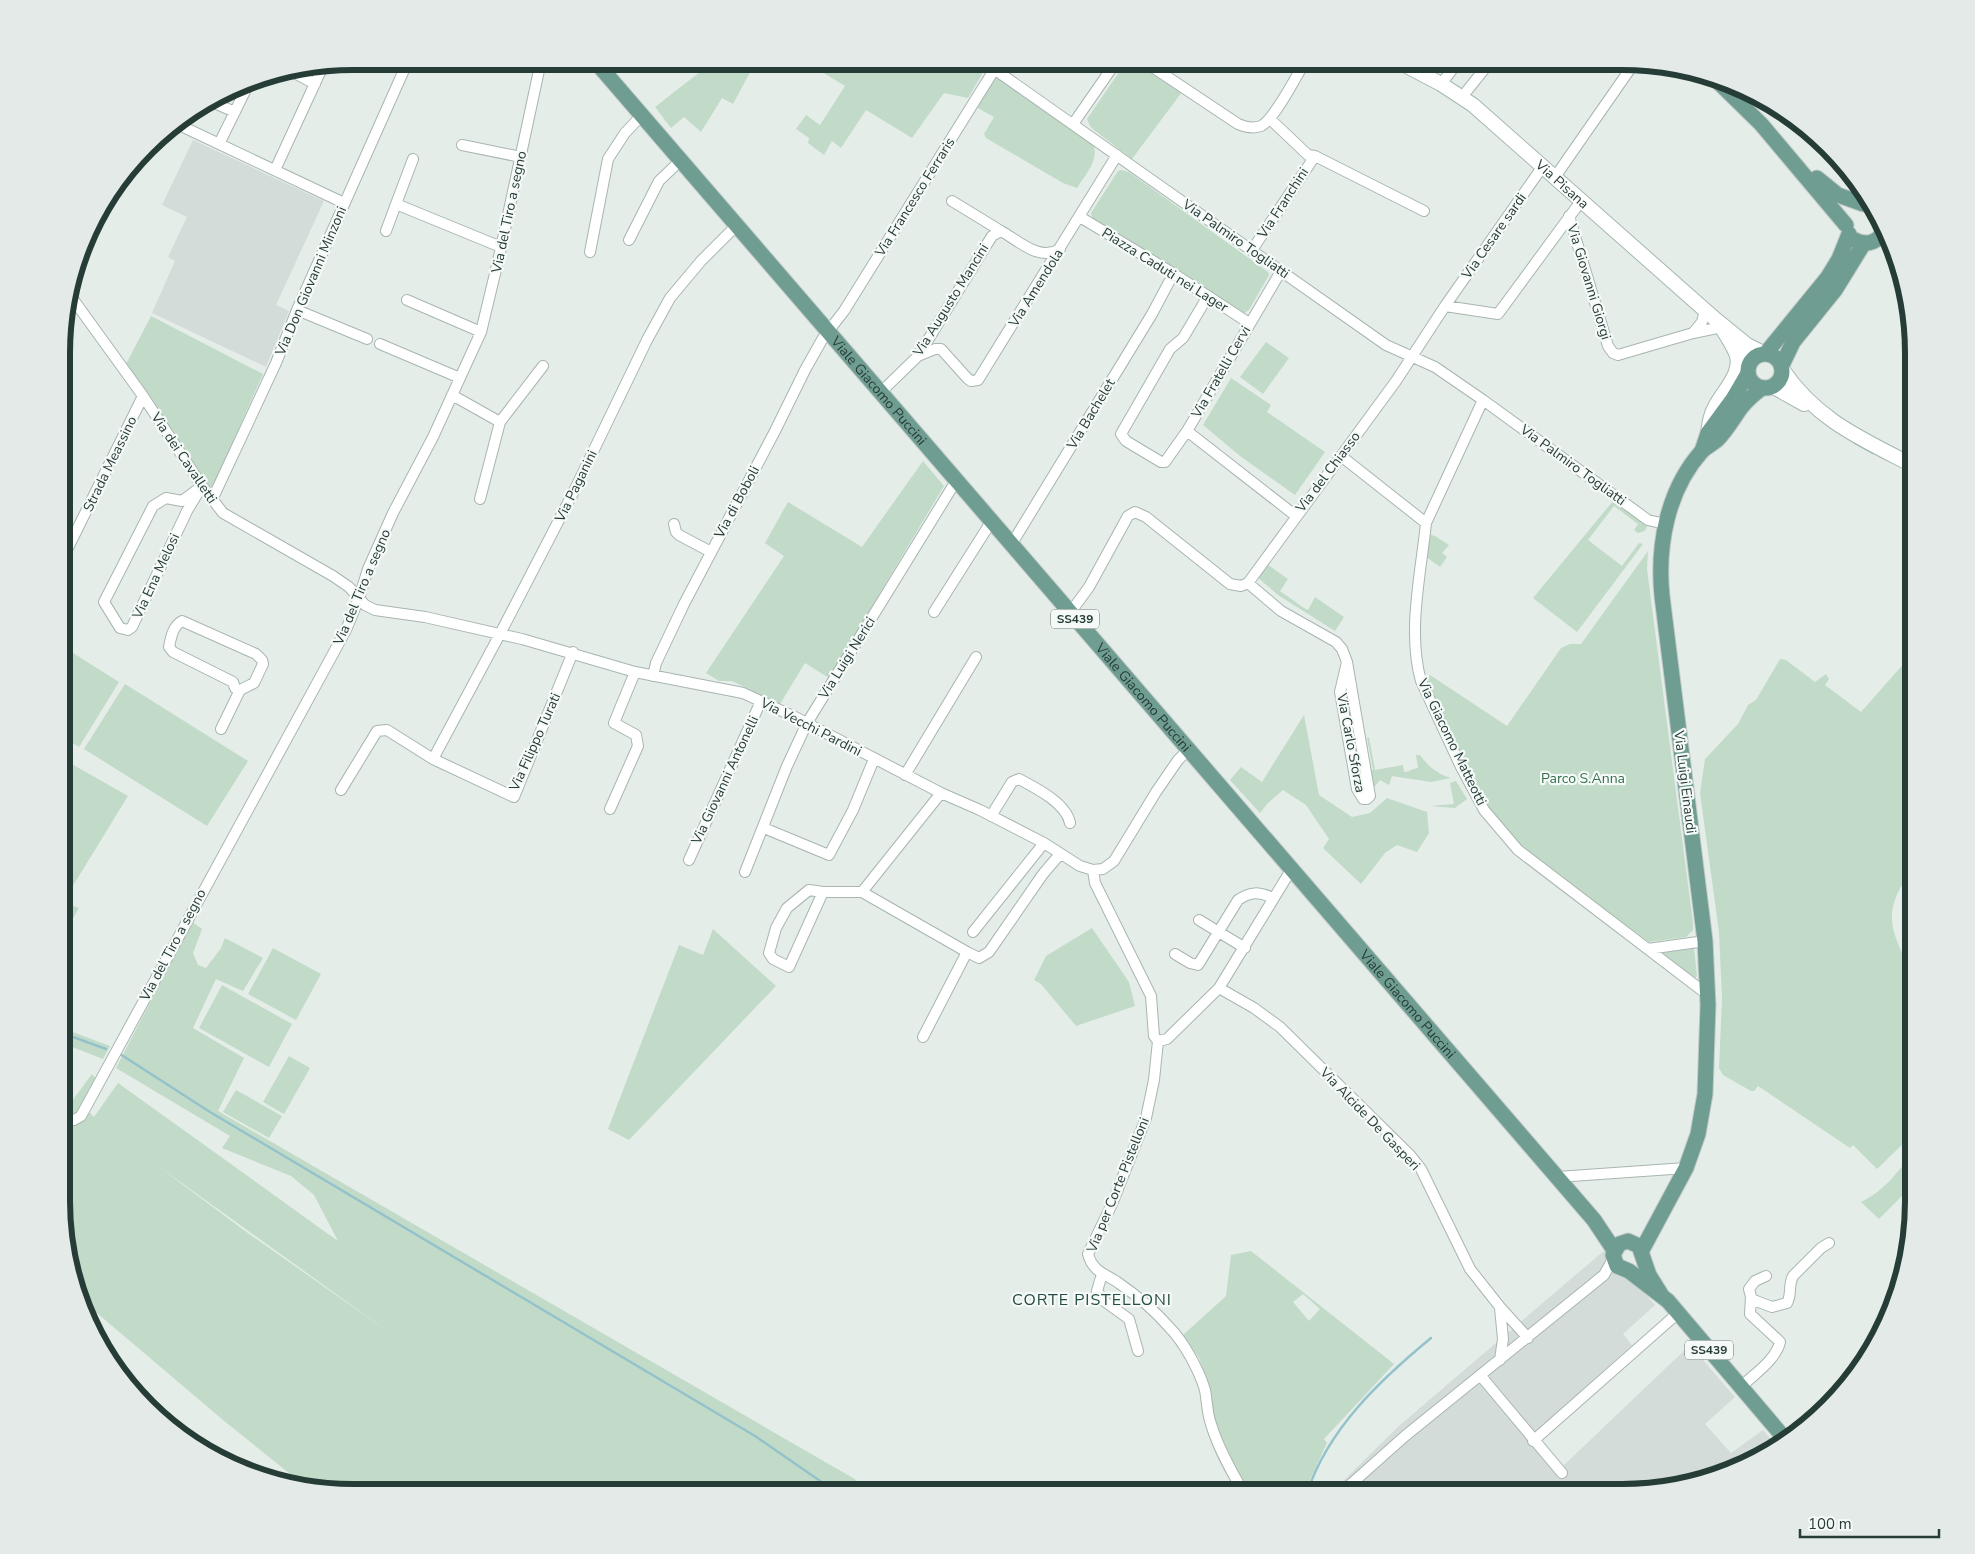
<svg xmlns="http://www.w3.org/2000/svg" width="1975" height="1554" font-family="'Nunito Sans',sans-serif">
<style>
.built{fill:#d3dcd8}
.green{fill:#c1dbc8;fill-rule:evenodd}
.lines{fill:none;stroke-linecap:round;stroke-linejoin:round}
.stream{stroke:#94c2cb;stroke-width:2.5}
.street-casing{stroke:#a8b5b0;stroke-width:12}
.secondary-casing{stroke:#a5b7b1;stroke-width:16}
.primary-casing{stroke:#c2c9c7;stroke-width:17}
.street{stroke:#fff;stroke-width:10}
.secondary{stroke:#fff;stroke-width:14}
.primary{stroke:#6f9d92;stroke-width:15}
.labels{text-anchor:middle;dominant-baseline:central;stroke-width:4.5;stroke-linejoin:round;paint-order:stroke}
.shield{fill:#f5f9f7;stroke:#647571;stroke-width:1}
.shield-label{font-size:12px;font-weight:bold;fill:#263d37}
.street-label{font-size:14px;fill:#263d37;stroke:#f5f9f7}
.park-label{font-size:14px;fill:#346f4c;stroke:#f5f9f7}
.quarter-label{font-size:16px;letter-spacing:1px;fill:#244d43;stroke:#f5f9f7}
.rim{fill:none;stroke:#263d37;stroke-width:6}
</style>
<rect width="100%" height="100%" fill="#e5ede9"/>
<!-- built -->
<path class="built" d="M 193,140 L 324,201 L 276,305 L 289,311 L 266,367 L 152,313 L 175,261 L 168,257 L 187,217 L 162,205 Z
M 1606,1249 L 1655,1305 L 1623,1334 L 1632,1345 L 1533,1434 L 1563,1466 L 1690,1345 L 1735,1397 L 1705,1424 L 1731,1453 L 1763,1430 L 1777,1446 L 1734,1470 L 1622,1493 L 1331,1493 L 1400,1425 Z"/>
<!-- green -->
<path class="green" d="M 702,61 L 756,61 L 733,104 L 722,98 L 701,132 L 684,117 L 671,128 L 655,107 L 705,68 Z
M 799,61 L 989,62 L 968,98 L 944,93 L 912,138 L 866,110 L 841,148 L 832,141 L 824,155 L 808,143 L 809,138 L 796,129 L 806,115 L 820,125 L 845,86 L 822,72 Z
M 1126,62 L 1138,62 L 1182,92 L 1132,159 L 1094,130 L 1090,126 L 1087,119 Z
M 998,77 L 1094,146 C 1098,162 1085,175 1077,188 L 1063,183 L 986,138 L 984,134 L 994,117 L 976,107 L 994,78 Z
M 1121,170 L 1129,172 L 1268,272 L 1269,275 L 1249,310 L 1244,313 L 1240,312 L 1093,220 L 1091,213 L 1093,210 L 1118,171 Z
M 151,316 L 263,374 L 211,491 L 126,364 Z
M 1266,342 L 1289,358 L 1263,394 L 1240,377 Z
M 1231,378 L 1271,405 L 1267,412 L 1325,452 L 1295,495 L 1240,456 L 1203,425 Z
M 923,461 L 944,486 L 829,678 L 805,663 L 780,704 L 732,681 L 719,681 L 706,673 L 784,556 L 765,543 L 788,502 L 862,547 Z
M 1613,501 L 1648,524 L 1645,531 L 1638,533 L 1634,530 L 1638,524 L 1614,506 L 1588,540 L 1622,566 L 1639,543 L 1643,544 L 1577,632 L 1533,598 Z
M 1431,535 L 1435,536 L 1449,545 L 1442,553 L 1447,557 L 1440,567 L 1425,556 L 1429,536 Z
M 1648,551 L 1647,569 L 1693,923 L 1693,930 L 1686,937 L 1649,942 L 1528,853 L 1493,817 L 1474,782 L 1427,680 L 1430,675 L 1507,726 L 1561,648 L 1570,644 L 1581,644 Z
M 1267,564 L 1288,579 L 1280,591 L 1304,608 L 1308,610 L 1315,597 L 1344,617 L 1335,631 L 1278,595 L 1257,577 Z
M 1914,652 L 1913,869 C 1881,911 1889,929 1913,974 L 1913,1143 L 1909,1138 L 1877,1169 L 1853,1145 L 1850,1148 L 1758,1086 L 1754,1091 L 1751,1091 L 1723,1075 L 1719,1068 L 1722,999 L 1719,932 L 1700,793 L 1705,759 L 1738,724 L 1748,705 L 1756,700 L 1780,659 L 1786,660 L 1815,682 L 1826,674 L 1829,679 L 1825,685 L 1861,712 Z
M 73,653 L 119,682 L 79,747 L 63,737 L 63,669 Z
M 125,684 L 248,761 L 207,826 L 84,749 Z
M 1304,715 L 1319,795 L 1352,817 L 1370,813 L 1387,798 L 1427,812 L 1429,833 L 1417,852 L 1397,845 L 1385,853 L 1361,884 L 1323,848 L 1329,839 L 1306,805 L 1283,790 L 1268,803 L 1260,813 L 1230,780 L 1241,767 L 1262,782 Z
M 1369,737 L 1375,770 L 1403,765 L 1404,772 L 1410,771 L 1410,770 L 1418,768 L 1416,755 L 1420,755 C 1428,766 1437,774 1451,778 L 1431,782 L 1392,776 L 1389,785 L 1380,780 L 1371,791 L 1367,772 L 1373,770 L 1367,738 Z
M 63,759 L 128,796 L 63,902 L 79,908 L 62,937 Z
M 1456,781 L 1467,799 L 1455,808 L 1429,806 L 1454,804 L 1450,783 Z
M 192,922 L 202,929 L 193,953 L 198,965 L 206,968 L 221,948 L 225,938 L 263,958 L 243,991 L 216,979 L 193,1028 L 244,1058 L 218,1111 L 853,1478 L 872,1492 L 334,1492 L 304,1485 L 223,1420 L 84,1302 L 62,1221 L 62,1102 L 69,1105 L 92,1074 L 97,1080 L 80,1109 L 90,1113 L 94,1117 L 118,1083 L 338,1241 L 314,1195 L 291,1176 L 222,1148 L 230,1136 L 116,1068 ZM 154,1163 L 393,1335 L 245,1231 Z
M 1092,928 L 1129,982 L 1135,1006 L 1076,1026 L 1041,984 L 1034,980 L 1046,956 Z
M 713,929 L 776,986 L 629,1140 L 608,1129 L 679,945 L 703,955 Z
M 273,948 L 321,974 L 296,1020 L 248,994 Z
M 1694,948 L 1697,976 L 1695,978 L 1692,977 L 1661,953 Z
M 222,985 L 292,1024 L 269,1067 L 199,1028 Z
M 62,1028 L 110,1046 L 103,1059 L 62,1043 Z
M 289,1056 L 310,1068 L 284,1114 L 263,1102 Z
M 236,1090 L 282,1116 L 269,1138 L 223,1112 Z
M 1913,1152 L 1913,1191 L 1909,1195 L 1906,1192 L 1879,1219 L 1861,1202 C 1883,1192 1899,1171 1913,1152 Z
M 1251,1251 L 1394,1364 L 1324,1439 L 1327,1443 L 1304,1493 L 1248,1493 L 1215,1424 L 1208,1381 L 1199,1358 L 1183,1335 L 1226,1296 L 1231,1255 ZM 1303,1294 L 1320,1309 L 1309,1321 L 1293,1302 Z"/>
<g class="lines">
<!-- stream -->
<path class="stream" d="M 1855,443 L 1873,453
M 62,1033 L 106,1049
M 120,1054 L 210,1112 L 755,1436 L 836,1492
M 1307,1493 C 1328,1429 1380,1380 1431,1338"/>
<defs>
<path id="street" d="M 1145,62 L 1238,124 C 1245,127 1253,129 1261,126 C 1275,119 1296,76 1305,62
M 994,69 L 1386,345 L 1435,367 L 1483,400 L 1648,520 L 1665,524
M 291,71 L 315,84
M 1441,84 L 1458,62
M 1462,97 L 1490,62
M 214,103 L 235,112
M 1270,119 L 1308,155 L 1315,156 L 1424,211
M 177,124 L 344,203
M 1073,124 L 1116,62
M 219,144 L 249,83
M 462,145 L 521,157
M 275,170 L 323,66
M 1555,177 L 1635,62
M 952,201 L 1001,231
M 396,204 L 413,159
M 1569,216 L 1608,346 L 1613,353 L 1618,355 L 1693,333 L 1722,327
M 1080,217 L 1171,272 L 1249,323
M 386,231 L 396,204 L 501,247
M 629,240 L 659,181 L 681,160
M 1252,250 L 1315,156
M 590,252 L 608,159 L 625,133 L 642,115
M 1281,271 L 1187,431 L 1296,516
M 70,295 L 143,396 L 202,486 L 223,513 L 333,576 L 349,587 L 365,605 L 375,610 L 425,617 L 522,639 L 635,672 L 743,693 L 795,717 L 941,793 L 980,810 L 1044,843 L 1080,866 L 1093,870 L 1103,869 L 1114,861 L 1156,792 L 1178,760 L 1188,750
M 407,300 L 481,332
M 1445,306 L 1543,166
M 297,310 L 367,339
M 1693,333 L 1702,322 L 1705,310
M 380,344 L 460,378
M 918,356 L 935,349 L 941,349 L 968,379 L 971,381 L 978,380 L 1117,155
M 880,393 L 918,356 L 992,236 L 1001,231 C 1019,241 1040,262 1060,249
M 452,395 L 500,422
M 1187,431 L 1165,462 L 1161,462 L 1126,441 L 1121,434 L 1170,349 L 1183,338 L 1208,296
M 1341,456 L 1426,523 C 1421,573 1407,632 1421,681 L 1461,767 L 1484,810 L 1518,850 L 1708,995
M 202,486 L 187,511 L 132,627 L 128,630 L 120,628 L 104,602 L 153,506 L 166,498 L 182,501 Z
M 480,499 L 500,422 L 543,366
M 212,500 L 276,363 L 297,310 L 408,61
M 1426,523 L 1483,400
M 674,524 L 676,532 L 679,535 L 711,552
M 1011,545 L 1152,314 L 1169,282
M 63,558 L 143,396
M 1248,583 L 1281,611 L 1336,642 L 1342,649 L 1347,662 L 1370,796 L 1367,799 L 1363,799 L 1357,789 L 1340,692 L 1347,662
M 934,612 L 991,522
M 1070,613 L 1089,587 L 1128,516 L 1135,512 L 1146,517 L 1230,584 L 1241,586 L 1248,583 L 1396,381 L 1445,306 L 1498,314 L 1581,201
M 653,676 L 656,663 L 684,604 L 775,431 L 805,370 L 823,338 L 844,311 L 999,62
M 221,729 L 240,690 L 254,683 L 263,664 L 262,660 L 256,654 L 182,621 C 173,626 171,637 169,647 L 173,652 L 233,682 L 235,688 L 240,690
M 433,759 L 500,634 L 574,491 L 647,340 L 670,298 L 701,261 L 737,225
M 905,775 L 976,657
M 341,790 L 377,731 L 387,730 L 433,759 L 514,797 L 573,652
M 610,809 L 638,746 L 636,735 L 614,723 L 635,672
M 991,816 L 1012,782 L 1019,779 C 1036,788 1066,803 1070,823
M 764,828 L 829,855 L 853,810 L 874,759
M 689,860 L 761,701
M 1093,870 L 1095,883 L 1151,996 L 1154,1036 L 1158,1041 L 1154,1080 L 1146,1118 L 1112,1204 L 1088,1254 C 1093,1273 1107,1274 1120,1284 C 1136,1295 1156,1312 1169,1327 C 1184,1342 1199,1370 1205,1390 C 1207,1401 1207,1413 1211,1424 C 1218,1448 1231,1471 1244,1493
M 745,872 L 787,766 L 807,723 L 956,481
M 823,892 L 809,890 L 787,908 L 776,928 L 769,953 L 773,959 L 789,967 L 823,892 L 862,892 L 941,793
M 862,892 L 967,952 L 923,1037
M 1199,920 L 1245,948
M 973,932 L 1044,843
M 1648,949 L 1705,941
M 967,952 L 979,958 L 989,952 L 1043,874 L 1060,854
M 1175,954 L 1190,963 L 1198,965 L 1238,900 C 1251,891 1259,892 1273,898
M 1219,988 L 1254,1008 L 1280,1027 L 1410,1155 L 1421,1169 L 1470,1269 L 1500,1307 L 1528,1338
M 1158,1041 L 1167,1039 L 1219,988 L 1291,870
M 62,1121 L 74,1120 L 81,1116 L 346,630 L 359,598 L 368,569 L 393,513 L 433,437 L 481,332 L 499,257 L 541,61
M 1557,1177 L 1686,1168
M 1102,1274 L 1097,1291 L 1104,1301 L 1129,1319 L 1138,1351
M 1751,1299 L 1772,1307 L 1787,1303 C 1792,1295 1788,1285 1793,1276 L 1821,1248 L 1829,1243
M 1500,1308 L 1503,1339 L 1500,1360
M 1480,1375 L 1562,1473
M 1741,1387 C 1753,1375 1776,1360 1780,1342 L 1777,1339 L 1750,1314 L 1751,1297 L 1749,1289 L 1755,1281 L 1766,1276
M 1533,1441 L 1678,1313
M 1341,1493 L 1405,1436 L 1604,1275 L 1613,1259"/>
<g id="secondary">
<path id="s1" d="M 1399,62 L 1441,84 L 1473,105 L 1715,319 L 1747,345 L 1763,353"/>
<path d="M 1739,346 L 1749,365"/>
<path d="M 1782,369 C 1816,420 1862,439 1914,466"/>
<path d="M 1772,386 L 1804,404"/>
<path d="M 1708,433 C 1709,425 1710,416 1714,409 C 1721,393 1742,375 1737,356 C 1734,346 1727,337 1722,328"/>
</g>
<g id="primary">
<path id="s2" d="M 595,61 L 1594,1220 L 1614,1250"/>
<path d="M 1715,79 L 1761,124 L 1846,225"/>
<path d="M 1817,178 L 1838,195 L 1863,204"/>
<path d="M 1855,240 C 1868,247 1881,241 1885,227"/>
<path d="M 1766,353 L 1828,277 L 1839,259 L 1849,234"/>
<circle cx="1765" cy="371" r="17"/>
<path d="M 1782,365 L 1793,342 L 1835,290 L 1864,243"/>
<path d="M 1702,451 L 1708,433 L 1733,399 L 1747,375"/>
<path d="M 1642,1250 L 1686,1168 L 1698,1134 L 1705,1094 L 1708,1005 L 1705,941 L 1662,596 C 1657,546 1667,490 1702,451 C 1706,447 1712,444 1717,440 C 1726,431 1733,419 1740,409 C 1746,401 1754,394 1762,388"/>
<path d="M 1662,1296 L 1649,1275 L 1639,1246 L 1628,1241 L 1619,1244 L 1613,1255 L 1617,1266 L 1629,1271 L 1668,1301 L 1786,1440"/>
</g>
</defs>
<!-- street casing -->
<use href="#street" class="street-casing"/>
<!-- secondary casing -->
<use href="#secondary" class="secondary-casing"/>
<!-- primary casing -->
<use href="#primary" class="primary-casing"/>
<!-- street -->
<use href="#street" class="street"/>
<!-- secondary -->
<use href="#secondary" class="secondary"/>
<!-- primary -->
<use href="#primary" class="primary"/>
</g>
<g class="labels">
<!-- shield labels -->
<g class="shield">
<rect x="1051" y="609.5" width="48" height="19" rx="4"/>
<rect x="1685" y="1340.5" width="48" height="19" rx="4"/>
</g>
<g class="shield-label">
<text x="1075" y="619">SS439</text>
<text x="1709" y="1350">SS439</text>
</g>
<!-- street labels -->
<g class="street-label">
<text stroke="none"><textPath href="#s1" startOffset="205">Via Pisana</textPath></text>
<text transform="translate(915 197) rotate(-58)">Via Francesco Ferraris</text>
<text transform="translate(1283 203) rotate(-57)">Via Franchini</text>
<text transform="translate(509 212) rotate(-78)">Via del Tiro a segno</text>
<text transform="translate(1494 236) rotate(-55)">Via Cesare sardi</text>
<text transform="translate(1236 239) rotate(35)">Via Palmiro Togliatti</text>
<text transform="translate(1165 270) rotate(32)">Piazza Caduti nei Lager</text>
<text transform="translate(311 281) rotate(-67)">Via Don Giovanni Minzoni</text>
<text transform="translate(1589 282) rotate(73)">Via Giovanni Giorgi</text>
<text transform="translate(1036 288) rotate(-58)">Via Amendola</text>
<text transform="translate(951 300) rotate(-58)">Via Augusto Mancini</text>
<text transform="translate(1221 372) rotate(-60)">Via Fratelli Cervi</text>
<text stroke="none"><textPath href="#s2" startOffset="435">Viale Giacomo Puccini</textPath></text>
<text transform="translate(1091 414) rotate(-59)">Via Bachelet</text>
<text transform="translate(184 458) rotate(56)">Via dei Cavalletti</text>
<text transform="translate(110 464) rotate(-64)">Strada Meassino</text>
<text transform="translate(1573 465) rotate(36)">Via Palmiro Togliatti</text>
<text transform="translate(1328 472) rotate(-53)">Via del Chiasso</text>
<text transform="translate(576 486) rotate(-64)">Via Paganini</text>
<text transform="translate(737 502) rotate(-62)">Via di Boboli</text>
<text transform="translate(156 576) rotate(-65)">Via Ena Melosi</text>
<text transform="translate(362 587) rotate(-67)">Via del Tiro a segno</text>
<text transform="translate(847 658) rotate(-58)">Via Luigi Nerici</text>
<text stroke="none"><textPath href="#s2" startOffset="840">Viale Giacomo Puccini</textPath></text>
<text transform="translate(811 727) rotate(27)">Via Vecchi Pardini</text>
<text transform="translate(535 742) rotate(-66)">Via Filippo Turati</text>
<text transform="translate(1452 742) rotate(64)">Via Giacomo Matteotti</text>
<text transform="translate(1351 743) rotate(79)">Via Carlo Sforza</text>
<text transform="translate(725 780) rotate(-65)">Via Giovanni Antonelli</text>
<text transform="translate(1685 782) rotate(83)">Via Luigi Einaudi</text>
<text transform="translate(173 945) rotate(-62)">Via del Tiro a segno</text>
<text stroke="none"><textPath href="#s2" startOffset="1245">Viale Giacomo Puccini</textPath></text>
<text transform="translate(1370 1119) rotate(46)">Via Alcide De Gasperi</text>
<text transform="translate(1118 1185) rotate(-68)">Via per Corte Pistelloni</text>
</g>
<!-- park labels -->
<g class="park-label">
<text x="1583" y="778">Parco S.Anna</text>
</g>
<!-- quarter labels -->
<g class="quarter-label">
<text x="1092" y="1300">CORTE PISTELLONI</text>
</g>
</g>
<!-- crop -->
<path d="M0 0H1975V1554H0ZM353 70H1622A283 283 0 0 1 1905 353V1201A283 283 0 0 1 1622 1484H353A283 283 0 0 1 70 1201V353A283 283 0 0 1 353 70Z" fill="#e4eae8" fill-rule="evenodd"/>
<path class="rim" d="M353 70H1622A283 283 0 0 1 1905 353V1201A283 283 0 0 1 1622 1484H353A283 283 0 0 1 70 1201V353A283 283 0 0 1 353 70Z"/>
<!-- scale -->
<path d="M1800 1529v8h139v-8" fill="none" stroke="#263d37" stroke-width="2.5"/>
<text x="1808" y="1529" font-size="15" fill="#263d37" stroke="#f5f9f7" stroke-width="4" paint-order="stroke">100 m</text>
</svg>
